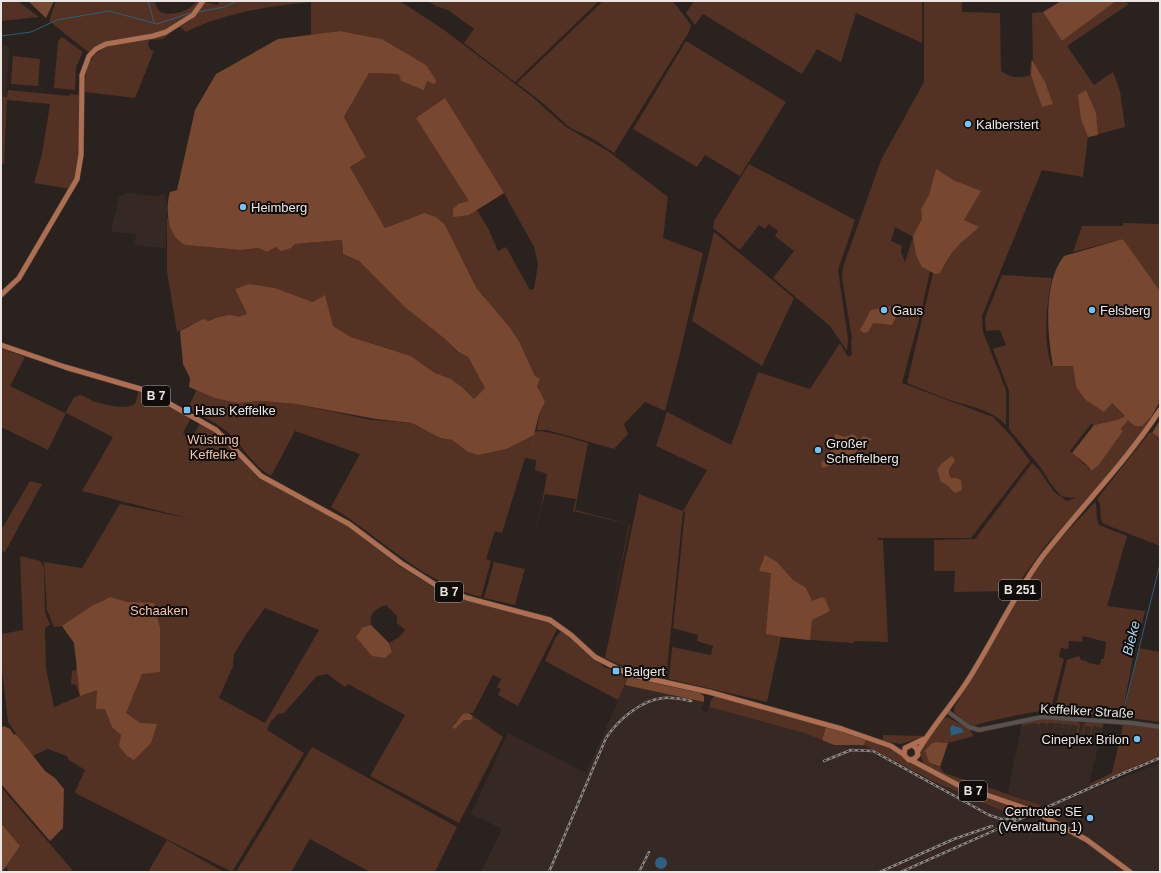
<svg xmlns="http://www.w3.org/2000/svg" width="1161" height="873" font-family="Helvetica,sans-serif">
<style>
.built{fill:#362923}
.green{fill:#533223;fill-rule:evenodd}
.forest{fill:#784730}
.water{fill:#2c5f80}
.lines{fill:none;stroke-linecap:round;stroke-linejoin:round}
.stream{stroke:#2c5f80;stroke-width:1}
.minor-casing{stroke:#46403d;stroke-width:5}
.major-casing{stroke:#46403d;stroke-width:6}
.minor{stroke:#59514d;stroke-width:4}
.major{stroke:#af6e4f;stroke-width:5}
.rail-casing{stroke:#8e8885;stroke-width:2.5}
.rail{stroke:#0f0c0a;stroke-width:1;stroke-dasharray:3;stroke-linecap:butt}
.major-bridge-casing{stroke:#46403d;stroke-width:6;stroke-linecap:butt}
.major-bridge{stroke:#af6e4f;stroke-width:5}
.poi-dot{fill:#73c1f5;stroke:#0f0c0a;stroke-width:1.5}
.labels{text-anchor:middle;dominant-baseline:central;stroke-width:4;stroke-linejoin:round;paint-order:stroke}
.shield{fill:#0f0c0a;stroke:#a9a5a3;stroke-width:1}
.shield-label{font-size:12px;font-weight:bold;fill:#ebe6e4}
.poi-label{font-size:13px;fill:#ebe6e4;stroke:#0f0c0a;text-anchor:start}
.park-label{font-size:13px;fill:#f4c3ad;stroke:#0f0c0a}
.street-label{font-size:13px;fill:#ebe6e4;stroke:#0f0c0a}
.water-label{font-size:14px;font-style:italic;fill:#a8d4f3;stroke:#0f0c0a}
</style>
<rect width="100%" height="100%" fill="#29221e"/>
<!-- built -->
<path class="built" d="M 1,44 L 9,47 L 3,163 L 1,163 Z
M 126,193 L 154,196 L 165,194 L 167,201 L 166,248 L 134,245 L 136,234 L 111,232 L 119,197 Z
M 625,685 L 704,702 L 701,710 L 703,711 L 707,712 L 709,707 L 804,733 L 834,745 L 864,745 L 935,782 L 1009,814 L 1012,825 L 1032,817 L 1041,805 L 1008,793 L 1022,723 L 1045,720 L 1104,724 L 1089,784 L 1091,790 L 1160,763 L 1160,872 L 481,872 L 502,829 L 471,814 L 508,733 L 586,773 Z"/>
<!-- green -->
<path class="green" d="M 1,1 L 18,1 L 39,17 L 1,21 Z
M 56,1 L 154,1 L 159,11 C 170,18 190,11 197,1 L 201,1 L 193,14 L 163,39 L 149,40 L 148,45 L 151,50 L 154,51 L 135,98 L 85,92 C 85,61 89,55 117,41 L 88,52 L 49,21 Z
M 220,1 L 400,1 L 444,30 L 531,96 L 566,127 L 608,151 L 668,197 L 663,238 L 703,253 L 681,349 L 665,411 L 645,402 L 624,424 L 628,434 L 614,449 L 547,430 L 537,430 L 539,414 L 545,402 L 539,392 L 535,376 L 520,343 L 477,289 L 464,263 L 424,213 L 385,228 L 350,167 L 366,157 L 344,117 L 369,73 L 400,74 L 426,65 L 382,39 L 340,31 L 311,35 L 311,2 C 269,6 224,13 186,32 L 180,27 L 190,21 L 205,2 L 218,5 ZM 504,193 L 534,247 L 538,264 L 534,289 L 530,290 L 506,247 L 498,251 L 488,228 L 477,210 L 469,215 L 453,209 L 458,204 Z
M 428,1 L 599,1 L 515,82 L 464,43 L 474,29 L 448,10 L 436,6 Z
M 603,1 L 673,1 L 691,25 L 689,32 L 614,153 L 595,140 L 569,127 L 544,104 L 517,83 Z
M 694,1 L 922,1 L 922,43 L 856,13 L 841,62 L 817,49 L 802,74 L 703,14 L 695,25 L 686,13 Z
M 924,1 L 962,1 L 962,12 L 1000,13 L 1001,71 C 1011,78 1019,79 1030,75 L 1031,60 L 1033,62 L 1032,13 L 1043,12 L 1062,41 L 1116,1 L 1123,1 L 1129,4 L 1067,46 L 1094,85 L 1113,72 L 1120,91 L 1125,127 L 1088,137 L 1083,177 L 1042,170 L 982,316 L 983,332 L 1006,390 L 1006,425 C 991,409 967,406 947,399 C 934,394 920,388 907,383 L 933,273 L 935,274 L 930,271 L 922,308 L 902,383 L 993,417 L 1012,437 L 1030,461 L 971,538 L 878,538 L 878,540 L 883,540 L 888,642 L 854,641 L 854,643 L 810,640 L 808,637 L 807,640 L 766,634 L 781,637 L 767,702 L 669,679 L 672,647 L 711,655 L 713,646 L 697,641 L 698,635 L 673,628 L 685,512 L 683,511 L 666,679 C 645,674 625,668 605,658 L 639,494 L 683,511 L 707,470 L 656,446 L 667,412 L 731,445 L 758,372 L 810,389 L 840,343 L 848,357 L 852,355 L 851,342 L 852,339 L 842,278 L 843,267 L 881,160 L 924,82 ZM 895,227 L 913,237 L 905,262 L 901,252 L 902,246 L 891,241 Z
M 62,37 L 83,52 L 76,67 L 75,90 L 54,88 L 58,41 Z
M 686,41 L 786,102 L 740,176 L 705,155 L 697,167 L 633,129 Z
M 13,56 L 40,59 L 38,86 L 11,84 Z
M 8,90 L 70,96 L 70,94 L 80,95 L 80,155 L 78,172 L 71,189 L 34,183 L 42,154 L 50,104 L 7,100 L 4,164 L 1,164 L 1,97 L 7,97 Z
M 749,164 L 855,220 L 838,270 L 848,339 L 847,351 L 830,326 L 773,278 L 794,251 L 775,236 L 778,231 L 769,224 L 765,229 L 759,225 L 740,250 L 713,228 L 714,221 Z
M 167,217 L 179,241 L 185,245 L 241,250 L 258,248 L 267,252 L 276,247 L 291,248 L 295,244 L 342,240 L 343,254 L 359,261 L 407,308 L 445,339 L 457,352 L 468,357 L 485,388 L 474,400 L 462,387 L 451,379 L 435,373 L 411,356 L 351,337 L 333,326 L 313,302 L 275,288 L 249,285 L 235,289 L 247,314 L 239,318 L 223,315 L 208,321 L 192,324 L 177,332 L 167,271 Z
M 1123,223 L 1160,224 L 1160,291 L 1123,239 L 1073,252 L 1082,226 L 1123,226 Z
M 714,232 L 794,298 L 762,366 L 692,321 Z
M 1002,275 L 1052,278 C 1046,306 1043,337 1051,365 L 1073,366 L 1076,387 L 1112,403 L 1125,416 L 1117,420 L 1094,425 L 1091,424 L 1070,451 L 1085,465 L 1088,466 L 1089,470 L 1099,465 L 1123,431 L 1121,430 L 1128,419 L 1141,426 L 1152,416 L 1155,417 L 1138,442 L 1039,558 L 1075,514 L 1047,544 L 1013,591 L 954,592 L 955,571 L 934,571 L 934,540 L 975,539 L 1032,463 L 1039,470 L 1054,492 L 1067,501 L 1076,498 L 1064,497 L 1060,495 L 1051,484 L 1041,468 L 1009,429 L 1009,391 L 993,349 L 1006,345 L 1000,330 L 986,331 L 985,318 Z
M 1,348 L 25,357 L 10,386 L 65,413 L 75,396 L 77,397 L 78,395 C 84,395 89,400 96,402 C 107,405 125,410 135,404 L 139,390 L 191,418 L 183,433 L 189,436 L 196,431 L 200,423 L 216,430 L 251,470 L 262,478 L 346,525 L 398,565 L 435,588 L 464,599 L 544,620 L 558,627 L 518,706 L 498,695 L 501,689 L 497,687 L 501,679 L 493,675 L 473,713 C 464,712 456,720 452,727 L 464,720 L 471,720 L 473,716 L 503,737 L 459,823 L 370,776 L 405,715 L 348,684 L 345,687 L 327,674 L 317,676 L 284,713 L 278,714 L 271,721 L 267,730 L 304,753 L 232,872 L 77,794 L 75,792 L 85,770 L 69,760 L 67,756 L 48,749 L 32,756 L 8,722 L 1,660 L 1,634 L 23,630 L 20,556 L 40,561 L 44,567 L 45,612 L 50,625 L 45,628 L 46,668 L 54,707 L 80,696 L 76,685 L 71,684 L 72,671 L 76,670 C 79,660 74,654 76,645 L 63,626 L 54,627 L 47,610 L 44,562 L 82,568 L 120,504 L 191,519 L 82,491 L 113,437 L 66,413 L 48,450 L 1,427 ZM 386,605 L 397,616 L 397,623 L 405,630 L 399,637 L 389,643 L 392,652 L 363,627 L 371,625 C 369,612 376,609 386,605 ZM 265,608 L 319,630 L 265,723 L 219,698 L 233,666 L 234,654 L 247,633 Z
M 197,389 L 238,403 L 262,401 L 295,404 L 372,420 L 412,423 L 440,438 L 452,440 L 468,452 L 531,436 L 526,453 C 528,449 530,435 535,432 C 542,428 579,441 588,443 L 575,510 L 630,524 L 603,656 L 629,524 L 573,511 L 576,499 L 545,494 L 515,605 L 484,598 L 494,562 L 525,569 L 542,503 L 547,474 L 535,470 L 536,460 L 525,458 L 502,533 L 495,531 L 486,559 L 491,561 L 481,597 C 422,583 381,537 331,507 L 360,454 L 295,431 L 271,476 C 253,466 244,448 230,434 C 217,423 202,416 188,408 Z
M 1150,432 L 1160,438 L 1160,546 L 1104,524 C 1097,516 1104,507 1097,499 Z
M 30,481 L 42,484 L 5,552 L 1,551 L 1,526 L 3,527 Z
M 1095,502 C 1098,509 1095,517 1099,525 L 1127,536 L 1107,606 L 1145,611 L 1133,657 L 1122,717 L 1054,712 L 1067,660 L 1079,656 L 1081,660 L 1087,661 L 1088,663 L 1100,665 L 1101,659 L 1104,659 L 1106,642 L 1083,636 L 1082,642 L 1069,641 L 1068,649 L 1061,648 L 1059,657 L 1064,659 L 1050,712 C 1045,712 1040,711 1035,712 C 1026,713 978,723 974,726 L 967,723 L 954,712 L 954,708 L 1031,576 L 1059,540 Z
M 562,630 L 604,667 L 628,677 L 618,700 L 545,661 L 556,637 Z
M 1139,648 L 1160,652 L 1160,722 L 1123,717 Z
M 714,696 L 826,726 L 822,740 L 804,733 L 709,707 L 711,700 Z
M 947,717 L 968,728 L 974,736 L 948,743 L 936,742 L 935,766 L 940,767 L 944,773 L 1041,805 L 1036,812 C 1003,800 969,789 939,773 C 935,771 928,769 925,765 C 912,751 934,726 947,717 ZM 952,725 L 961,728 L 964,732 L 951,736 L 950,727 Z
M 1042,719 L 1076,721 L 1080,724 L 1078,734 L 1076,735 L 1078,726 L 1071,724 L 1069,734 L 1070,725 L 1064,724 L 1062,732 L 1063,724 L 1056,723 L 1054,731 L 1055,723 L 1048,723 L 1047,729 L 1047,724 L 1040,723 L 1039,728 L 1039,724 L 1035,723 L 1022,726 L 1023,721 Z
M 1087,722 L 1103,722 L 1102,728 L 1093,726 L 1090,738 L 1091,727 L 1085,726 L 1083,736 L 1082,736 L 1084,724 Z
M 1128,724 L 1160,729 L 1160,758 L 1143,763 L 1090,787 L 1089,784 L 1112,773 L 1123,725 Z
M 883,735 L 926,736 L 901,744 L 883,741 Z
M 866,739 L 889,748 L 946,781 L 1028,813 L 1011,818 L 1009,814 L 935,782 L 864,745 Z
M 312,747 L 457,827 L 435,872 L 370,872 L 310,839 L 291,872 L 236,872 Z
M 1,787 L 74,872 L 9,872 L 6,866 L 20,846 L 1,823 Z
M 167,840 L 224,872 L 148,872 Z"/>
<!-- forest -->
<path class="forest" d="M 28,1 L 54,1 L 46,18 Z
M 1061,1 L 1116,1 L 1062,41 L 1043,12 Z
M 340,31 L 382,39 L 426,65 L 436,80 L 435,84 L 427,81 L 424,90 L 401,81 L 399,74 L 369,73 L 344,117 L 366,157 L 350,167 L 385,228 L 424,213 L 436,217 L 445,225 L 477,289 L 511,329 L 520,343 L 535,376 L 540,379 L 537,386 L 545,402 L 539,414 L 534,435 L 506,449 L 478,455 L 468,452 L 452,440 L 440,438 L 412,423 L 376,419 L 295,404 L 262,401 L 238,403 L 215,398 L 189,387 L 190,378 L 183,364 L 180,331 L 203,319 L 208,321 C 220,316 227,313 239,317 L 247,314 L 235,289 L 249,284 L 275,288 L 313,302 L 325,295 L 333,326 L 351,337 L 411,356 L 435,373 L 451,379 L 462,387 L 474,399 L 485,388 L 468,357 L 458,352 L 445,339 L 406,308 L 359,261 L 343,254 L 342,240 L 295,244 L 291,248 L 281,251 L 276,247 L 267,252 L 258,248 L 241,250 L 185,245 C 167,236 165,209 170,192 L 177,190 L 195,110 L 216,74 L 278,39 Z
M 1032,60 L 1045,82 L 1053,104 L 1042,107 L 1031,75 Z
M 1086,90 L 1096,113 L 1098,135 L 1088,137 L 1081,119 L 1078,95 Z
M 445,98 L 504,193 L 469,215 L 453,217 L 453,209 L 458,204 L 469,201 L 416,118 Z
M 936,169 L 953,180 L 981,191 L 964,220 L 979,227 C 959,245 953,247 940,273 L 935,274 L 922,267 L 916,255 L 913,236 L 922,219 L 921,209 L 929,195 Z
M 1123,239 L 1160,291 L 1160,401 L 1152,416 L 1142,426 L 1135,426 L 1128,420 L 1121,429 L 1123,431 L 1099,465 L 1091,471 L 1088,466 L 1072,453 L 1094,425 L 1117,420 L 1125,416 L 1112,403 L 1104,412 L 1086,400 L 1076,387 L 1073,366 L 1053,366 C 1047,334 1043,282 1064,256 Z
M 902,305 L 892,325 L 873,323 L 868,332 L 864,333 L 860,330 L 871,310 Z
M 1160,420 L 1160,438 L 1152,433 Z
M 835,434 L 845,437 L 853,434 L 859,439 L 864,436 L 872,439 L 845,461 L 822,468 L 821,462 L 829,457 Z
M 952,456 L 955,460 C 951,468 946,469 951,478 L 956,478 L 961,480 L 962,490 L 955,493 L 947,485 L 941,482 L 937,470 L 941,464 Z
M 765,555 L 777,562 L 793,580 L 806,588 L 812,601 L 822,597 L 825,599 L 830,611 L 812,620 L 810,640 L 781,637 L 766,634 L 771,573 L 759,571 Z
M 110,597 L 127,602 L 154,603 L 160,628 L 160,672 L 142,674 L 126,713 L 140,723 L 157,724 L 151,743 L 134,760 L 127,756 L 119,746 L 121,735 L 112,727 L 105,709 L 96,709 L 97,690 L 80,696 L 74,643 L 62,626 L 93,605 L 103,601 Z
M 371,625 L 389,643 L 392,652 L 385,658 L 372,656 L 356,637 L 363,627 Z
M 628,677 L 700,693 L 704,696 L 704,702 L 625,685 Z
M 468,713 L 473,716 L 471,720 L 464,720 L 455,729 L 452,727 L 463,714 Z
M 4,726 L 10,729 L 14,735 L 16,734 L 45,771 L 55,778 L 64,789 L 63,828 L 50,841 L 1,784 L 1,728 Z
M 826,726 L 866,739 L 864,745 L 834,745 L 822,740 Z
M 936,742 L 948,743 L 940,767 L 929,762 L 925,751 L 931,744 Z
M 1,823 L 20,846 L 2,872 L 1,872 Z"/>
<!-- water -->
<path class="water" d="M 952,725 L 961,728 L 964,732 L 951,736 L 950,728 Z
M655 863a6 6 0 1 1 12 0a6 6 0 1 1-12 0Z"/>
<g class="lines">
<!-- stream -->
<path class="stream" d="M 148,1 L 154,22
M 198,12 L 224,7 L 237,1
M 1,36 L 31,32 L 57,20 L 109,11 L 157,24 L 193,12
M 1122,717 L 1160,564"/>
<defs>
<path id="minor" d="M 947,711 L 969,727 L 979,730 L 1042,717 L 1132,723 L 1160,727"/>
<path id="major" d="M 1,295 L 19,278 L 77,179 L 81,155 L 82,75 L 89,56 L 96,49 L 106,44 L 153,36 L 166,32 L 193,15 L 203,1
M 1,345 L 65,367 L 144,390 L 154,395 L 216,430 L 261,476 L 349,524 L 401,563 L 439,587 L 467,598 L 550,620 L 571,635 L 595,657 L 628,674 L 709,692 L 842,729 L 891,746 L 903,754
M 913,745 L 917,749 L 918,755 L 914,759 L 909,760 L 904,755 L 905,748 L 924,739
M 918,751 C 933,725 954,703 970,677 C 995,637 1014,595 1042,557 C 1081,507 1125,463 1160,410
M 911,760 L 958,785 L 1027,809
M 1041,815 L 1087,840 L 1130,872"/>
</defs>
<!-- minor casing -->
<use href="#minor" class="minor-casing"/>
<!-- major casing -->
<use href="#major" class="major-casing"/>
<!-- minor -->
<use href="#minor" class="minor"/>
<!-- major -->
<use href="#major" class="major"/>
<defs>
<path id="rail" d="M 824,761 L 851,750 L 873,751 L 989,815 L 1001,819 L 1015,819
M 549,872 L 606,738 C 618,720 641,700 663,698 C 673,697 682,699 691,701
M 639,872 L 649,852
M 880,872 L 954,839 L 992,826
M 901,872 L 1126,772 L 1160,758"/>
</defs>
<!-- rail casing -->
<use href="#rail" class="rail-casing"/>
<!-- rail -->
<use href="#rail" class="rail"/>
<defs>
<path id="major-bridge" d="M 1027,809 L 1041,815"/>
</defs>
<!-- major-bridge casing -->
<use href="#major-bridge" class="major-bridge-casing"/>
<!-- major-bridge -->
<use href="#major-bridge" class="major-bridge"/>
</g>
<!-- markers -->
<g class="poi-dot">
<circle cx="968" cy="124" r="4"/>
<circle cx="243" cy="207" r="4"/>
<circle cx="884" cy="310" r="4"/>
<circle cx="1092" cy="310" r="4"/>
<rect x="183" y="406" width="8" height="8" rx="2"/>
<circle cx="818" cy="450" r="4"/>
<rect x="612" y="667" width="8" height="8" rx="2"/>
<circle cx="1137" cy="739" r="4"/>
<circle cx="1090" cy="818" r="4"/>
</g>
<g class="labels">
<!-- shield labels -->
<g class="shield">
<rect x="142" y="386" width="28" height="20" rx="3"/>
<rect x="999" y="580" width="42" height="20" rx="3"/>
<rect x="435" y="582" width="28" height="20" rx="3"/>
<rect x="959" y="781" width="28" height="20" rx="3"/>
</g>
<g class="shield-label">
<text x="156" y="396">B 7</text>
<text x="1020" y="590">B 251</text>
<text x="449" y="592">B 7</text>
<text x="973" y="791">B 7</text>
</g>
<!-- poi labels -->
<g class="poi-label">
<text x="976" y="124">Kalberstert</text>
<text x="251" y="207">Heimberg</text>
<text x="892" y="310">Gaus</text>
<text x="1100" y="310">Felsberg</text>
<text x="195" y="410">Haus Keffelke</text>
<text x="826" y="443">Großer<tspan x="826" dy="15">Scheffelberg</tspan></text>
<text x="624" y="671">Balgert</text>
<text x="1129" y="739" text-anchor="end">Cineplex Brilon</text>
<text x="1082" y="811" text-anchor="end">Centrotec SE<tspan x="1082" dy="15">(Verwaltung 1)</tspan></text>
</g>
<!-- park labels -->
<g class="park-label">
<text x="213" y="439">Wüstung<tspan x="213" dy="15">Keffelke</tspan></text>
<text x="159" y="610">Schaaken</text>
</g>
<!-- street labels -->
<g class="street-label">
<text transform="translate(1087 711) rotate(3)">Keffelker Straße</text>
</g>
<!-- water labels -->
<g class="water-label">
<text transform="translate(1131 638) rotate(-76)">Bieke</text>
</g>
</g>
<!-- border -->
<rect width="1161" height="873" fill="none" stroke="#ebe6e4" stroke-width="4"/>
</svg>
